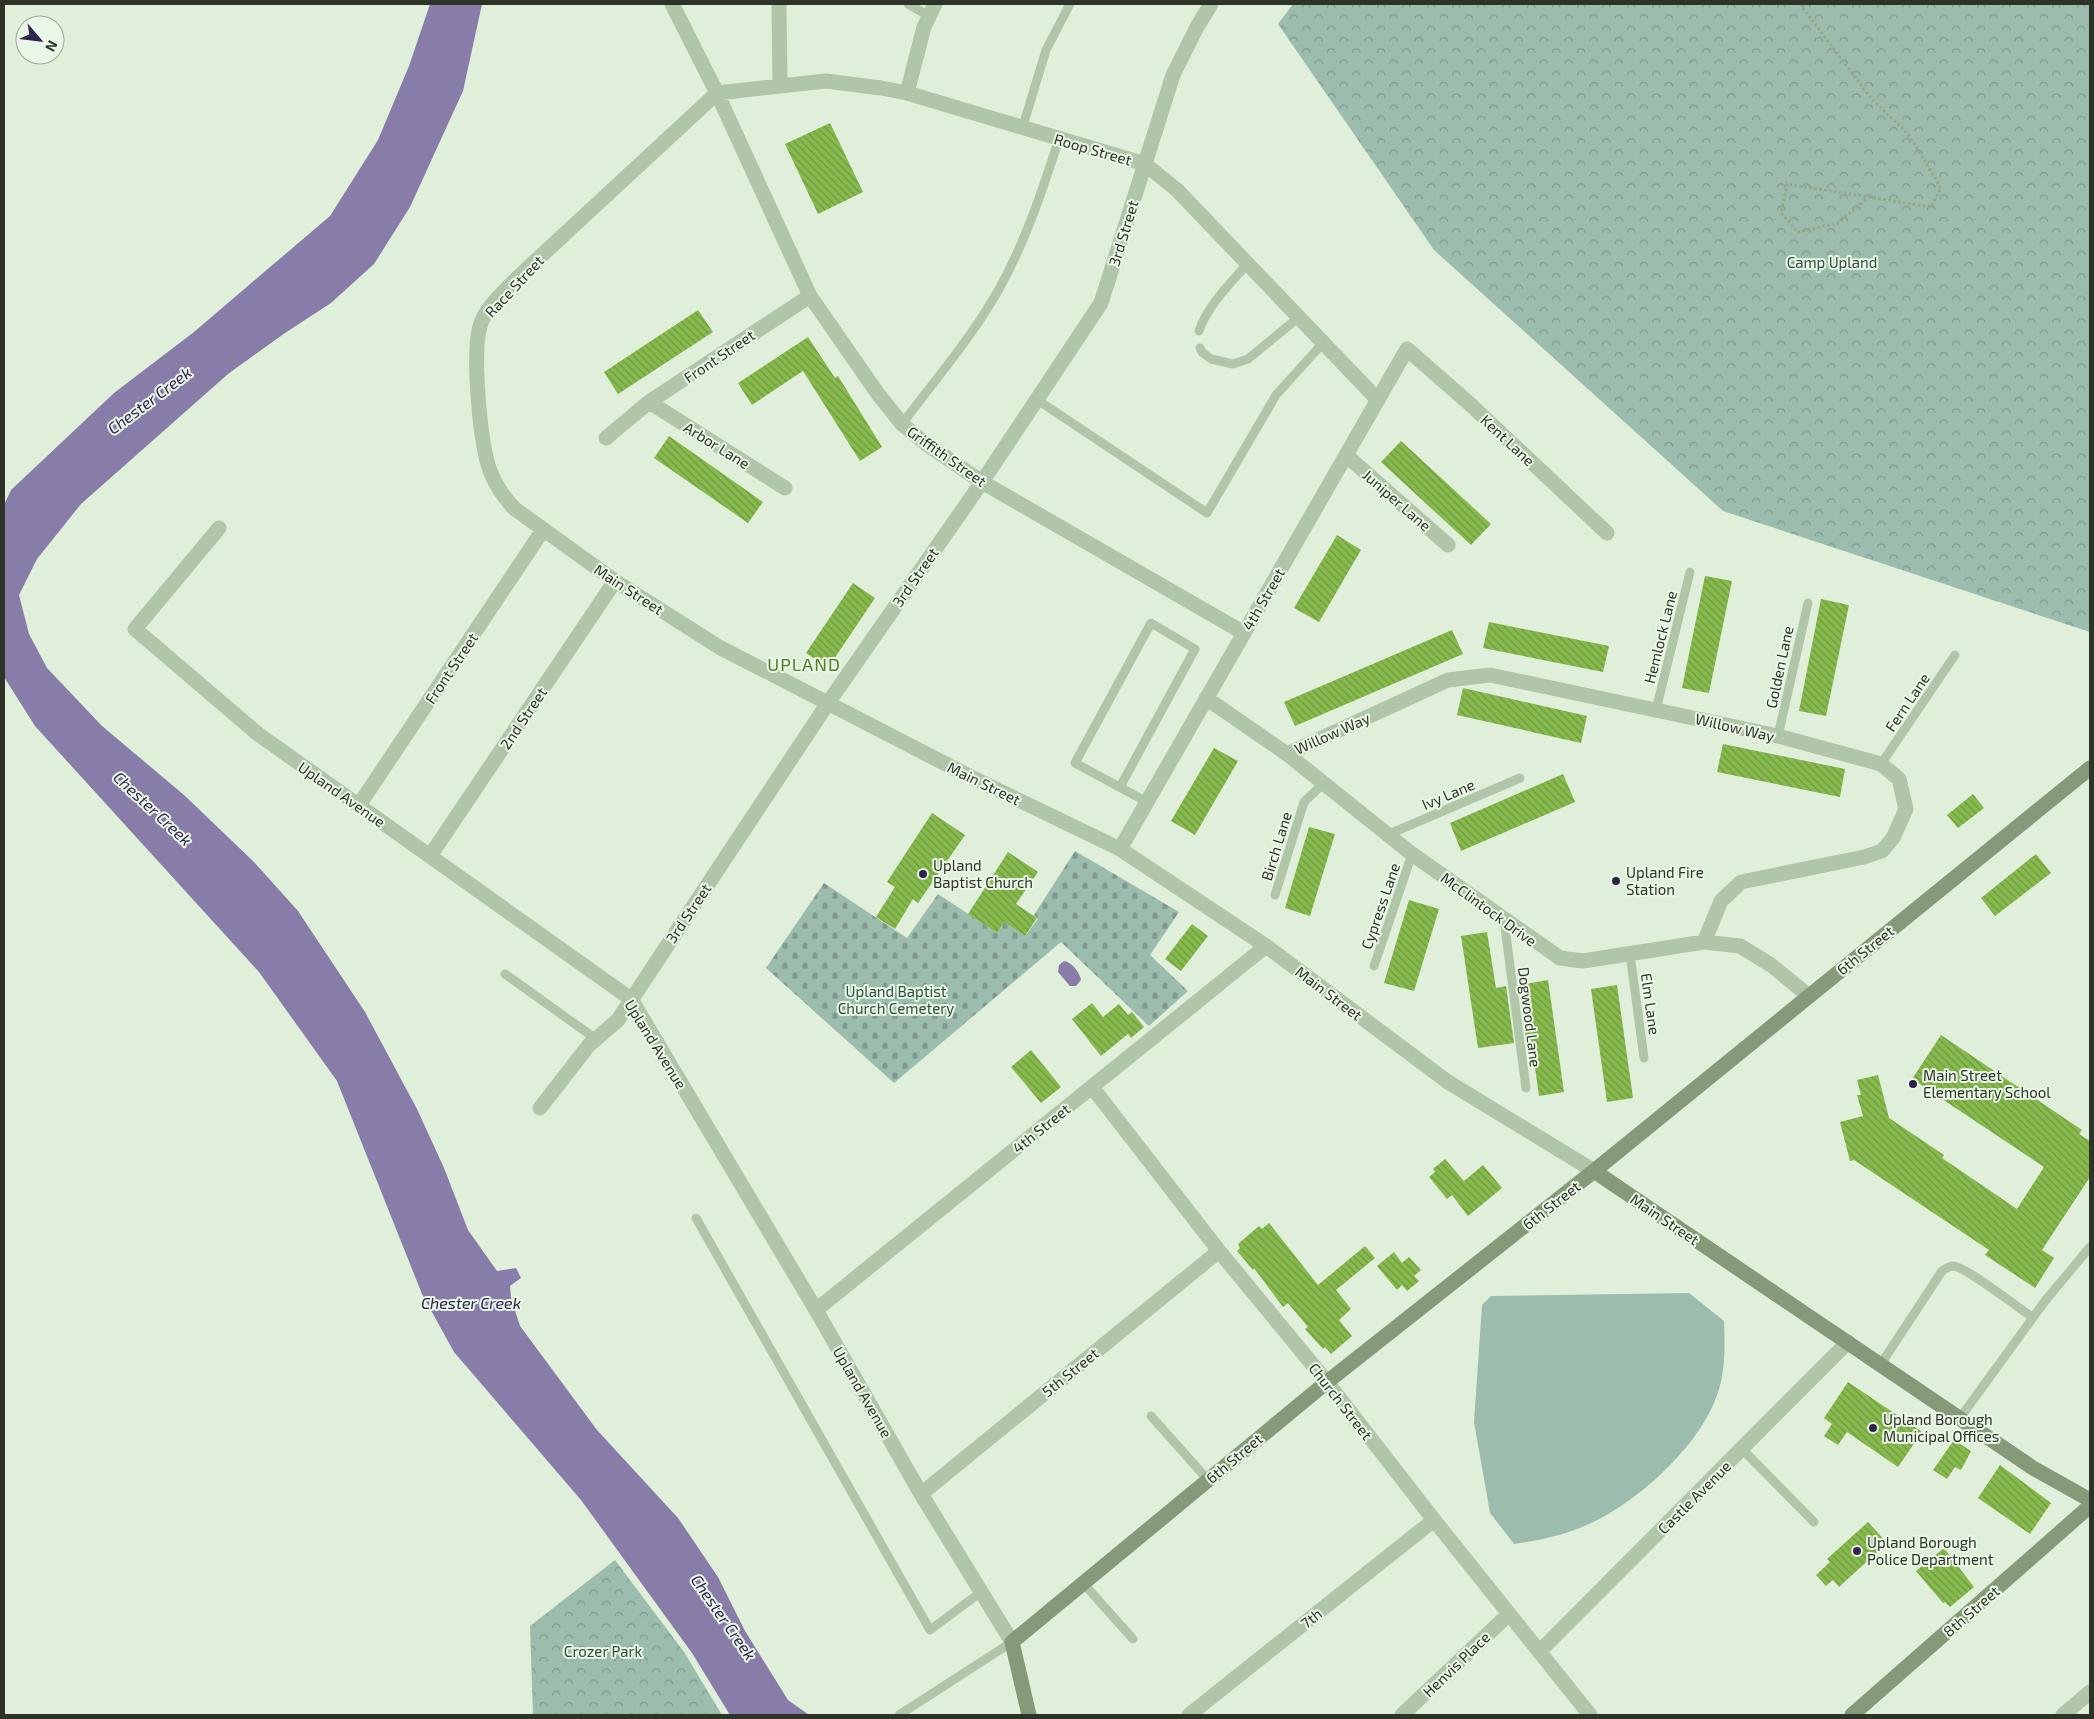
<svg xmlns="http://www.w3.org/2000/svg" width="2094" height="1719" font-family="'Exo 2',sans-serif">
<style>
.cemetery{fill:url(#cemetery-stones)}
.park{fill:url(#park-crowns)}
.garden{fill:#9cbcae}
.water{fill:#887ca9}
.building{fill:url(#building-back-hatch)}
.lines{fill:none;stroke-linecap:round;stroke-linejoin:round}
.path{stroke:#94a789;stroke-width:3;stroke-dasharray:2.5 2.5;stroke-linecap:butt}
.lane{stroke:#b1c6a8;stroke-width:9}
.street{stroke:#b1c6a8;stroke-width:15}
.secondary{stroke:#869979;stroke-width:15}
.poi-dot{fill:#2f2150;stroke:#eaf7e6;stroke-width:2}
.labels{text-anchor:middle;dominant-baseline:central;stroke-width:4;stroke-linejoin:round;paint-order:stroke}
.street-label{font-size:15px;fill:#2d3327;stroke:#eaf7e6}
.park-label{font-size:15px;fill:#2d4f41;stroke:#eaf7e6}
.poi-label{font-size:15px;fill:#2d3327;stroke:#eaf7e6;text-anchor:start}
.water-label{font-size:16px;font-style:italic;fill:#2f2150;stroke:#eaf7e6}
.quarter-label{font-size:18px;letter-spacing:1px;fill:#547a28;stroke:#eaf7e6}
</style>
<defs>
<pattern id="cemetery-stones" width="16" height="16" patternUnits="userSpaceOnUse" patternTransform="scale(1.25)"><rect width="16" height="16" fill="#9cbcae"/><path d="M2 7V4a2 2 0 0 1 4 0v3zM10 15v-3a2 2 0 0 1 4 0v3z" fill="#80998e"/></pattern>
<pattern id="park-crowns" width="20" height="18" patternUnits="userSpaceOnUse" patternTransform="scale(1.25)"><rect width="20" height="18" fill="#9cbcae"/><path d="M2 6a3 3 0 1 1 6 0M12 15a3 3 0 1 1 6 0" fill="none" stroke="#80998e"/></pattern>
<pattern id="building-back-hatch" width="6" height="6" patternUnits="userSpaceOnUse" patternTransform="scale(1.25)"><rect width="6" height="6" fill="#87ba4d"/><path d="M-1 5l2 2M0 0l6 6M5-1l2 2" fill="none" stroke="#6f9840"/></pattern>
</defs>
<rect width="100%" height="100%" fill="#dfefda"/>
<!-- cemetery -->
<path class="cemetery" d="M 1075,851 L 1179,912 L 1150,955 L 1188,991 L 1149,1026 L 1061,942 L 894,1083 L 766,968 L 824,883 L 907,938 L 938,894 L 997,933 L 1004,922 L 1025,936 L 1038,919 L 1034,915 Z"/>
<!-- park -->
<path class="park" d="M 1293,4 L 2090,4 L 2090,632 L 1723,511 L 1434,250 L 1278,24 Z
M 615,1560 L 684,1652 L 722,1715 L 533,1715 L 530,1626 Z"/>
<!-- garden -->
<path class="garden" d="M 1689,1293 L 1724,1321 C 1725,1349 1726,1376 1714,1403 C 1694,1450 1637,1502 1591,1523 C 1566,1535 1541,1540 1514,1544 L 1490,1513 L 1474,1422 L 1482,1305 L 1491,1296 Z"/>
<!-- water -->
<path class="water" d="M 430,4 L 482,4 L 463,91 L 410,207 L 374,264 L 331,303 L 285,333 L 228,374 L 81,504 L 37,559 L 19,595 L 29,634 L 47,668 L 102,726 L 184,795 L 254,862 L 298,911 L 365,1012 L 417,1109 L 444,1168 L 468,1230 L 497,1271 L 516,1268 L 521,1278 L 510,1286 L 511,1298 L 520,1326 L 597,1430 L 678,1518 L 718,1577 L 745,1631 L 788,1700 L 809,1715 L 730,1715 L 692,1653 L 581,1500 L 454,1352 L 422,1294 L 337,1081 L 259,972 L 35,726 L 4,677 L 4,505 L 11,490 L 114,393 L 194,332 L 330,216 L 378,140 L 409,66 Z
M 1064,961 C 1072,962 1080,973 1081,980 L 1076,986 L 1070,986 L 1058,972 L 1059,965 Z"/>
<!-- building -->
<path class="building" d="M 830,123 L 863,192 L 818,214 L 785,144 Z
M 698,310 L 713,332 L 618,394 L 604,372 Z
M 808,337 L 835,378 L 838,376 L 882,447 L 860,461 L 803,371 L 752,405 L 738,383 Z
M 669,436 L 763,502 L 748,523 L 654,458 Z
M 1401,441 L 1491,524 L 1471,545 L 1381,462 Z
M 1337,535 L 1361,550 L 1319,622 L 1294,608 Z
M 1705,576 L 1732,581 L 1709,693 L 1682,688 Z
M 853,583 L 875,598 L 828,668 L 806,653 Z
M 1821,599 L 1849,605 L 1826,716 L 1799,711 Z
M 1489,622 L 1609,646 L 1603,672 L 1483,648 Z
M 1452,630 L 1463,654 L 1295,726 L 1284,702 Z
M 1463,688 L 1587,716 L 1581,743 L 1457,715 Z
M 1723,744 L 1845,769 L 1840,797 L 1717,772 Z
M 1214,748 L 1238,761 L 1195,835 L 1171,821 Z
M 1563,774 L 1575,802 L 1461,851 L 1450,823 Z
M 1973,794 L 1984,808 L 1958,828 L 1947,815 Z
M 932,813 L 965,835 L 918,903 L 913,899 L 895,929 L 876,917 L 895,887 L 887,882 Z
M 1309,827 L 1335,834 L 1310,916 L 1285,908 Z
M 1008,852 L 1038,872 L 1016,904 L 1037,918 L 1025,936 L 1004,922 L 997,933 L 968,914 Z
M 2036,854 L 2051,873 L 1995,916 L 1981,898 Z
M 1409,900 L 1439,909 L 1414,991 L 1384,983 Z
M 1192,924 L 1208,936 L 1181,971 L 1165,959 Z
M 1487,932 L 1496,988 L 1506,986 L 1514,1043 L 1478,1048 L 1461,936 Z
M 1548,980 L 1564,1092 L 1539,1096 L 1531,1040 L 1526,1041 L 1519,985 Z
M 1617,985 L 1633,1098 L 1607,1102 L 1591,989 Z
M 1092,1003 L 1103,1017 L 1119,1004 L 1128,1015 L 1132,1012 L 1144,1027 L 1131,1038 L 1128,1034 L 1101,1056 L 1072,1019 Z
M 1941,1035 L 2082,1130 L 2079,1134 L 2090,1141 L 2090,1177 L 2042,1250 L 2054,1258 L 2035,1288 L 1985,1255 L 1989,1250 L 1854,1160 L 1850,1161 L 1840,1122 L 1863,1116 L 1857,1095 L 1861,1095 L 1857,1080 L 1878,1075 L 1889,1118 L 1944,1155 L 1942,1158 L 2017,1209 L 2044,1167 L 1912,1079 Z
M 1031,1050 L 1061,1087 L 1041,1103 L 1011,1067 Z
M 1445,1159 L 1464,1181 L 1483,1165 L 1502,1188 L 1468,1216 L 1452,1195 L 1447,1199 L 1429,1177 L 1435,1172 L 1433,1169 Z
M 1269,1223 L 1318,1285 L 1365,1246 L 1375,1258 L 1336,1290 L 1351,1309 L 1339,1320 L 1352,1336 L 1331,1354 L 1325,1347 L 1323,1349 L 1305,1329 L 1308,1327 L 1288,1303 L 1283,1307 L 1254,1268 L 1253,1270 L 1237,1251 L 1240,1248 L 1238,1244 L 1259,1226 L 1262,1229 Z
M 1394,1252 L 1402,1263 L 1409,1257 L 1421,1270 L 1414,1276 L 1419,1281 L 1407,1291 L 1402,1285 L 1397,1290 L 1377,1266 Z
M 1848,1382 L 1922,1432 L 1898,1467 L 1847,1432 L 1838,1445 L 1824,1436 L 1832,1424 L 1824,1418 Z
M 1954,1440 L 1971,1451 L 1961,1470 L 1955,1467 L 1947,1479 L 1933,1470 Z
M 2000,1465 L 2051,1503 L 2030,1534 L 1978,1498 Z
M 1868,1522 L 1887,1543 L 1839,1587 L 1833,1580 L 1826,1586 L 1816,1575 L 1830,1562 L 1827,1559 Z
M 1944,1548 L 1974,1587 L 1950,1607 L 1945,1602 L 1943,1603 L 1916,1571 Z"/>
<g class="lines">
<!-- path -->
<path class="path" d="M 1800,4 L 1870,97 L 1909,135 L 1941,188 L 1931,207 L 1787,184 L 1781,213 L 1798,232 L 1838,223 L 1868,198"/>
<!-- lane -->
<path class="lane" d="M 908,4 L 929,16
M 1022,129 L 1046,50 L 1070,4
M 1199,331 C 1207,306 1231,283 1248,263
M 1200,348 L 1202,352 L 1211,359 L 1233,364 L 1248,359 L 1299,317
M 1036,399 L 1207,513 L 1276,395 L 1323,343
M 902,424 C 938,376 980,328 1007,274 C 1029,231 1044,185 1059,139
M 1656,710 L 1690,572
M 1778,736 L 1808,603
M 1881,764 L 1955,655
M 1120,787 L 1195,649 L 1151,623 L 1075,763 L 1147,802
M 1387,835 L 1520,778
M 1275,895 L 1304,802 L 1324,783
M 1504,920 L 1526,1088
M 1630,954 L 1644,1058
M 1374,966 L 1412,854
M 505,974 L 596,1039
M 696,1218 L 930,1630 L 981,1592
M 1881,1364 L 1942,1271 C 1945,1269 1949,1266 1953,1266 C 1967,1267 2018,1308 2032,1317
M 1151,1416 L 1208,1480
M 1960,1418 L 2045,1301 L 2090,1247
M 1742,1449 L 1814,1522
M 1083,1583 L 1133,1639
M 899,1715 L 1012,1642"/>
<!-- street -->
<path class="street" d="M 672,4 L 717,93 L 810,296 L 878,394 L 902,424 L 925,443 L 982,482 L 1244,633
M 779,4 L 780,85
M 717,93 L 515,280 C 502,294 485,308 480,326 C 472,354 480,443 490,471 C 496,486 504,498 515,509 L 615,581 L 719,647 L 973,778 L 1120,849 L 1266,946 L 1448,1082 L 1594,1171
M 717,93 L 826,81 L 881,88 L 907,93 L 1145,164 L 1177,190 L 1378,400
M 907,93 L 924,27 L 935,4
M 649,402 L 785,488
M 606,438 L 649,402 L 810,296
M 1347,456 L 1448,545
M 219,528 L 135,629 L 258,734 L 631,999 L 816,1310 L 921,1494 L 1012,1642
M 1206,698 L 1287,754 L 1412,854 L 1560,958 L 1583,961 L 1704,942 L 1740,946 L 1771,965 L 1809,996
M 1287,754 L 1448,680 L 1490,675 L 1778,736 L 1881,764 L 1899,779 L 1906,809 L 1893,838 L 1882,851 L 1864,857 L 1741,882 L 1721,901 L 1704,942
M 359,805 L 543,530
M 1120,849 L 1407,349 L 1471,405 L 1607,533
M 430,856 L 615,581
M 1092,1087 L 1219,1251 L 1327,1382 L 1434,1520 L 1590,1715
M 540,1108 L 589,1045 L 618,1020 L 828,703 L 982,482 L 1101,303 L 1173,75 L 1197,27 L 1211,4
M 816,1310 L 1266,946
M 921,1494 L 1219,1251
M 1539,1652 L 1848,1342
M 1189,1715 L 1434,1520
M 1402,1715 L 1509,1614
M 2063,1715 L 2090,1692"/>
<!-- secondary -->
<path class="secondary" d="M 1594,1171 L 2033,1468 L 2090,1500
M 1029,1715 L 1012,1642 L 1327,1382 L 1594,1171 L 2090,768
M 1852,1715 L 2090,1506"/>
</g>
<!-- markers -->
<g class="poi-dot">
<circle cx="923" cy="874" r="5"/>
<circle cx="1616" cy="881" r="5"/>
<circle cx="1913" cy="1084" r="5"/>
<circle cx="1873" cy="1428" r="5"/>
<circle cx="1857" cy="1551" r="5"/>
</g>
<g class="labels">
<!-- street labels -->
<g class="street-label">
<text transform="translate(1093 149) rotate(16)">Roop Street</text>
<text transform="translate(1123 233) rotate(-73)">3rd Street</text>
<text transform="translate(514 286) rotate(-47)">Race Street</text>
<text transform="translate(719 356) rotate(-34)">Front Street</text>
<text transform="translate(1508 440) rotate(43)">Kent Lane</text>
<text transform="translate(717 445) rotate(32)">Arbor Lane</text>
<text transform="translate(947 456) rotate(35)">Griffith Street</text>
<text transform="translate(1397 500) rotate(41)">Juniper Lane</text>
<text transform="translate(915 577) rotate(-55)">3rd Street</text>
<text transform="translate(629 589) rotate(33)">Main Street</text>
<text transform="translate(1263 599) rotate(-60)">4th Street</text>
<text transform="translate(1660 637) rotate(-76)">Hemlock Lane</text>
<text transform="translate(1779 667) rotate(-78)">Golden Lane</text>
<text transform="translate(451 668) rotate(-56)">Front Street</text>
<text transform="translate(1907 702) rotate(-56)">Fern Lane</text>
<text transform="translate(523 718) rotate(-56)">2nd Street</text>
<text transform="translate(1735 727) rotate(13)">Willow Way</text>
<text transform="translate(1332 733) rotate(-24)">Willow Way</text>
<text transform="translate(984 783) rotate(26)">Main Street</text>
<text transform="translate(342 794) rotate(35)">Upland Avenue</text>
<text transform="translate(1448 794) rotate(-23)">Ivy Lane</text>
<text transform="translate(1276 846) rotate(-73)">Birch Lane</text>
<text transform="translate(1380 906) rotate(-71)">Cypress Lane</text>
<text transform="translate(1489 909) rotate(36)">McClintock Drive</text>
<text transform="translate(688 913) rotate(-56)">3rd Street</text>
<text transform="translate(1865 950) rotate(-39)">6th Street</text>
<text transform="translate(1329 993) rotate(37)">Main Street</text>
<text transform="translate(1651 1004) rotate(82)">Elm Lane</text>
<text transform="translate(1530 1017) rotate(83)">Dogwood Lane</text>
<text transform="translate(656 1044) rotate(58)">Upland Avenue</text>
<text transform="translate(1041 1128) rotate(-39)">4th Street</text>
<text transform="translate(1551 1205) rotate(-38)">6th Street</text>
<text transform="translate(1665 1219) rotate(34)">Main Street</text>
<text transform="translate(1070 1372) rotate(-39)">5th Street</text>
<text transform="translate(863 1392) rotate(60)">Upland Avenue</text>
<text transform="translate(1341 1401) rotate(52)">Church Street</text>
<text transform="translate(1234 1458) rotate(-40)">6th Street</text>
<text transform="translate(1694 1497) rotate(-45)">Castle Avenue</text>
<text transform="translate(1971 1611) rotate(-41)">8th Street</text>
<text transform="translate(1311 1618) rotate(-39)">7th</text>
<text transform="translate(1456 1664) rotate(-44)">Henvis Place</text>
</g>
<!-- park labels -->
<g class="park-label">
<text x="1832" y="262">Camp Upland</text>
<text x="896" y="991">Upland Baptist<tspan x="896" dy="17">Church Cemetery</tspan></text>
<text x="603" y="1651">Crozer Park</text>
</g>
<!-- poi labels -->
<g class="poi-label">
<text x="933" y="865">Upland<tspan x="933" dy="17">Baptist Church</tspan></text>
<text x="1626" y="872">Upland Fire<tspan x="1626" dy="17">Station</tspan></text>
<text x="1923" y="1075">Main Street<tspan x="1923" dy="17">Elementary School</tspan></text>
<text x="1883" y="1419">Upland Borough<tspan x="1883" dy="17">Municipal Offices</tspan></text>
<text x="1867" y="1542">Upland Borough<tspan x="1867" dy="17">Police Department</tspan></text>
</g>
<!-- water labels -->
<g class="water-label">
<text transform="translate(149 400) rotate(-37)">Chester Creek</text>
<text transform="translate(153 808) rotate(43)">Chester Creek</text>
<text x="471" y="1302">Chester Creek</text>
<text transform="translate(724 1617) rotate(55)">Chester Creek</text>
</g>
<!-- quarter labels -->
<g class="quarter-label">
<text x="804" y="664">UPLAND</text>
</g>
</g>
<!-- border -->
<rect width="2094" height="1719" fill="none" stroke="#2d3327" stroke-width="10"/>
<!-- north arrow -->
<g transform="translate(40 40) rotate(118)"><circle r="24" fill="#eaf7e6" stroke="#9ea99a"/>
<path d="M0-4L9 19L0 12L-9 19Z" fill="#2f2150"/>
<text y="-8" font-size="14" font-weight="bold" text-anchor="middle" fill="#2d3327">N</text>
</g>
</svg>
